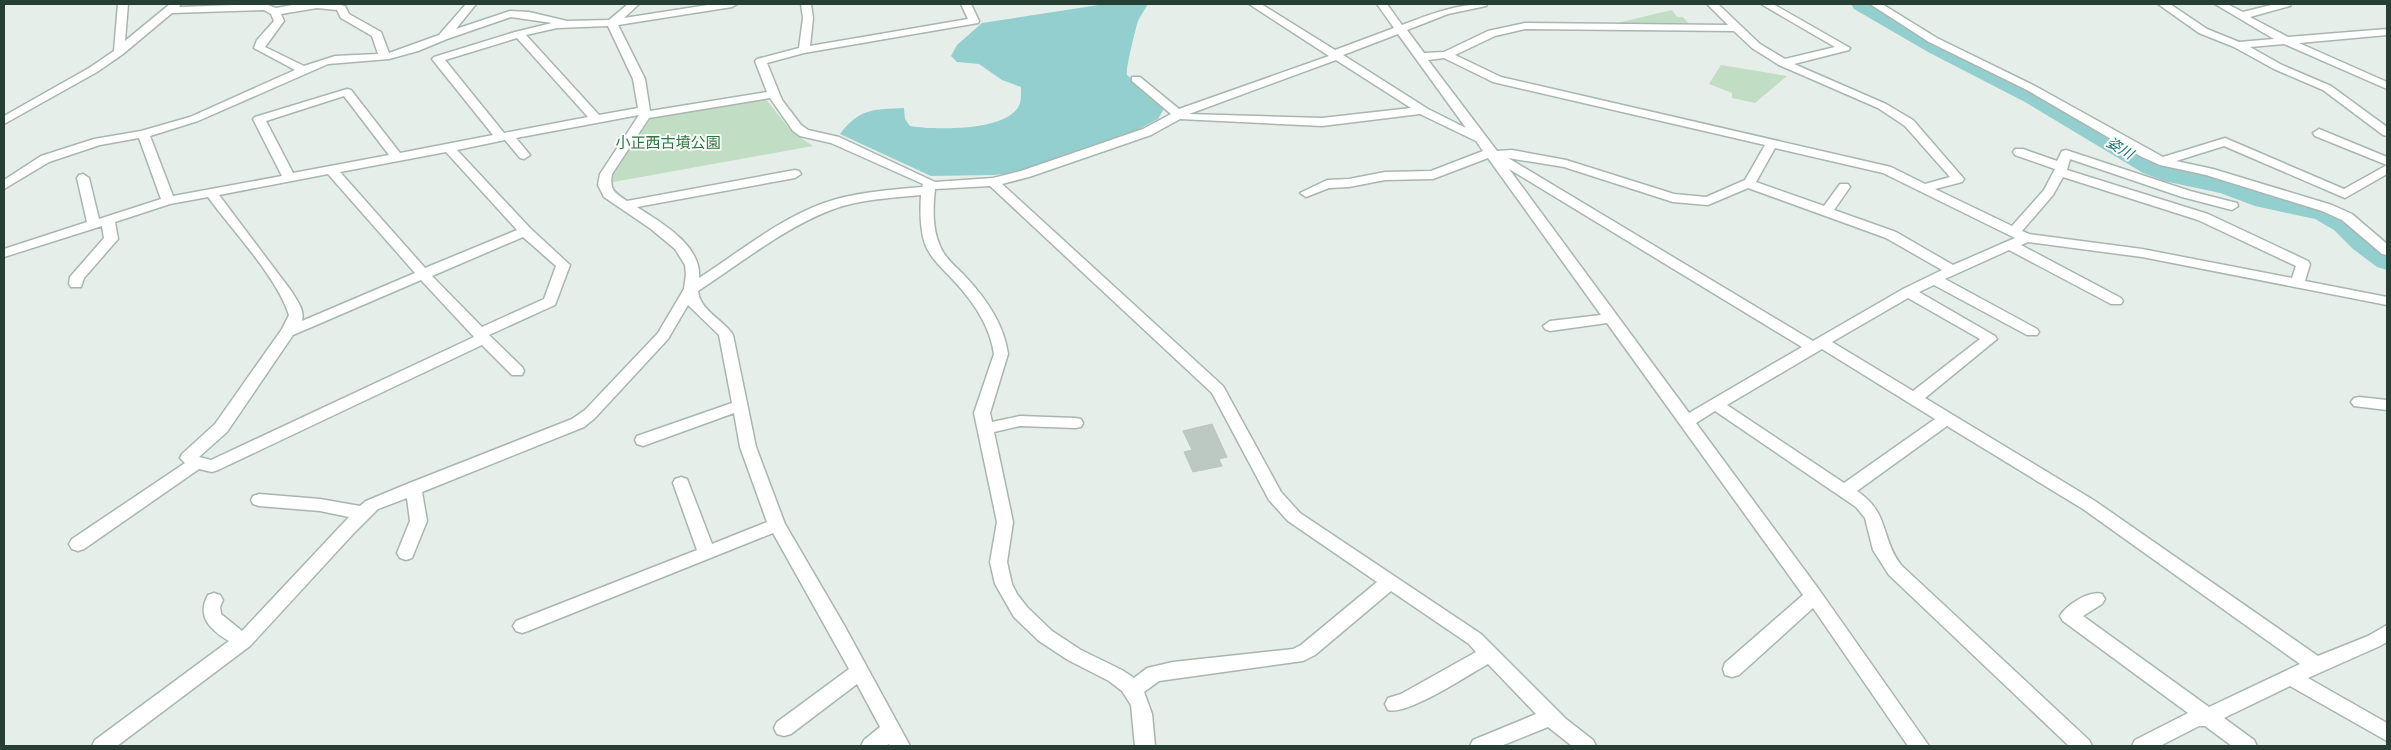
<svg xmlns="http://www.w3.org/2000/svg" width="2391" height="750" font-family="Jost,'Noto Sans JP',sans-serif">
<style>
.green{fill:#c1ddc4}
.water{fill:#93cfce}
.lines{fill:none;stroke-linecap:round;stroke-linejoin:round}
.river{fill:#93cfce;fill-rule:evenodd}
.building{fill:#bcc9c2;stroke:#b9c7bf}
.minor-casing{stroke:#a9b6af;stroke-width:3}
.minor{fill:#fff;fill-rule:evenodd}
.labels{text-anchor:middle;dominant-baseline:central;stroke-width:4;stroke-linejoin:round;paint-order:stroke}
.far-water-label{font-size:14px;font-style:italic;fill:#237778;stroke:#f7faf8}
.park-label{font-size:15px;fill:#327441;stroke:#f7faf8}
</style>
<rect width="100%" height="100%" fill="#e6eee9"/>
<!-- green -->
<path class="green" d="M 1672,10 L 1677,17 L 1683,17 L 1689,24 L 1678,24 L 1679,26 L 1613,24 Z
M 1721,65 L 1787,76 L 1755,103 L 1732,98 L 1732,93 L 1709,84 Z
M 765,98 L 792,132 L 813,146 L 608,183 L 610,174 L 652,117 Z"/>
<!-- water -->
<path class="water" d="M 1105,4 L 1148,4 C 1145,9 1141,15 1138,21 C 1136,27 1125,71 1127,75 L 1165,107 L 1158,119 L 1126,136 L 1014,173 L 994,175 L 931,176 L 840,134 C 859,109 873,109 904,108 L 905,119 L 910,126 C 934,130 999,131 1016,110 C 1022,104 1021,94 1021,87 L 1002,80 L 979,64 L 957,62 L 951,56 L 957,45 L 982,23 Z"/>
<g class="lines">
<!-- river -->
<path class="river" d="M 1851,4 L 1878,4 L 1944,42 L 2043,92 L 2161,161 L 2182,169 L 2238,181 L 2272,193 L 2334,206 L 2354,218 L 2387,247 L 2387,270 L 2377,267 L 2353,249 L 2334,230 L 2315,219 L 2255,206 L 2220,193 L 2164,181 L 2143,173 L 2025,102 L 1928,52 L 1854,9 Z"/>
</g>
<!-- building -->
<path class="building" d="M 1212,424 L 1227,457 L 1219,459 L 1222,466 L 1193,472 L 1184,452 L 1192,450 L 1183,431 Z"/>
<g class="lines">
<defs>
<path id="minor" d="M 118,4 L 128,4 L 125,41 L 170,4 L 181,4 L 179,7 L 265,4 L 276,8 L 298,4 L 337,4 L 345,6 L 349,14 L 381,32 L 389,53 L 439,35 L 466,4 L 476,4 L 456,29 L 510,11 L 529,12 L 567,21 L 609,20 L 628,4 L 639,4 L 624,18 L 714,4 L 737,4 L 732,7 L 618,25 L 645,79 L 650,111 L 767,92 L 755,61 L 757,59 L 799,48 L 803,18 L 801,4 L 811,4 L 813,18 L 810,46 L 968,19 L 961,4 L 971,4 L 979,21 L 978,23 L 804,53 L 767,63 L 782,100 L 801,125 L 808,130 L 839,137 L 935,182 L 993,178 L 1021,171 L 1143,129 L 1171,114 L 1132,81 L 1132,77 L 1140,77 L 1179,109 L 1329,56 L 1249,4 L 1261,4 L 1335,50 L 1394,28 L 1377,4 L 1387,4 L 1402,25 C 1431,14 1456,4 1487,4 L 1486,6 L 1448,14 L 1407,30 L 1424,53 L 1444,52 L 1488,31 L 1525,23 L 1728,25 L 1707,4 L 1718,4 L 1760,44 L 1785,59 L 1835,47 L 1761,4 L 1773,4 L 1850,48 L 1849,50 L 1794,64 L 1886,104 L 1913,120 L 1964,179 L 1962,182 L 1935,189 L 2012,226 L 2044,190 L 2055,169 L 2015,155 L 2013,152 L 2015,149 L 2023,149 L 2057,161 L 2062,151 L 2066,150 L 2190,191 L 2237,203 L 2238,206 L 2232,210 L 2182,197 L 2070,159 L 2067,170 L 2208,214 L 2308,261 L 2310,264 L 2305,281 L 2387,297 L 2387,305 L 2142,257 L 2028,242 L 2021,245 L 2121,298 L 2123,301 L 2121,304 L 2111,304 L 2009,250 L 1945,279 L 2037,329 L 2039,332 L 2037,335 L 2027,335 L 1934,285 L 1919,292 L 1995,336 L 1997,339 L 1925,398 L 2095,501 L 2318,656 L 2368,636 L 2387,625 L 2387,642 L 2380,646 L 2308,678 L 2387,723 L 2387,741 L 2290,686 L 2224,718 L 2254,740 L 2257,746 L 2232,746 L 2205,726 L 2199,726 L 2160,746 L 2132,746 L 2135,740 L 2188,713 L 2063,621 L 2060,616 C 2066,605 2090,590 2102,594 L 2105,599 L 2102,604 L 2083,616 L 2209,707 L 2300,664 L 2083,509 L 1947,426 L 1857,491 C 1890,513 1880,537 1901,565 L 2089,740 L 2092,746 L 2069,746 L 1889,575 L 1873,550 L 1865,518 L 1856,507 L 1715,411 L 1696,423 L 1820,591 L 1929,746 L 1908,746 L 1813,608 L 1739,675 L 1732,677 L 1725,675 L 1723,669 L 1725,663 L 1803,595 L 1607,323 L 1550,331 L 1545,329 L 1543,326 L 1550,321 L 1601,315 L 1488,158 L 1433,179 L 1385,180 L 1349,187 L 1329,188 L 1306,197 L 1300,193 L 1327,180 L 1349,179 L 1385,172 L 1431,171 L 1483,151 L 1476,141 L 1420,114 L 1322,126 L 1180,119 L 1151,135 L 1029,177 L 1002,184 L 1223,386 L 1281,492 L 1300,513 L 1481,634 L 1566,719 L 1593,740 L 1596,746 L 1572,746 L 1548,727 L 1501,746 L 1470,746 L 1473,740 L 1536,714 L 1488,664 C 1468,675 1407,716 1388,710 L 1385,704 L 1388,698 L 1401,694 L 1476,652 L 1469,644 L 1391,591 L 1315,655 L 1303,661 L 1159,681 L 1144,692 L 1152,714 L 1155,746 L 1135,746 L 1131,705 L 1122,691 L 1109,681 L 1068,660 L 1039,641 L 1014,617 L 995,584 L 990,562 L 997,522 L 974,413 L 994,354 C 990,326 973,301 954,281 C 943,269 931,259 925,244 C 920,229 920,211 921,195 C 892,198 859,199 831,210 C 784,228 741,263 698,291 C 700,311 723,319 733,335 L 756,447 L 785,524 L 844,625 L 910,746 L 890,746 L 889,744 L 885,746 L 861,746 L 864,740 L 880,727 L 857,684 L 791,734 L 784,736 L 777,734 L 774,728 L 777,722 L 849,669 L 773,533 L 528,631 L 522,633 L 516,631 L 513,626 L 516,621 L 697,550 L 673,483 L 675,479 L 681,477 L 687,479 L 712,544 L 767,522 L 740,447 L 734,413 L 643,446 L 637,444 L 635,440 L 637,436 L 732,403 L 719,335 L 688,305 L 668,339 L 595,418 L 584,427 L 422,492 L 427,521 L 412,558 L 406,560 L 400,558 L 397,553 L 410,521 L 407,498 L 378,509 L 353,534 L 250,646 L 117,746 L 92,746 L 95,740 L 229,641 C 211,630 196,617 208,595 L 214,593 L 220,595 L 223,600 L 220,607 L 221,614 L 242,631 L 349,517 L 320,511 L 259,506 L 253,504 L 251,500 L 253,496 L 259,494 L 320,499 L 360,506 L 366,501 L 407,484 L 572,419 L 585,410 L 658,333 L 684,289 L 686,274 L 685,265 L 675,249 L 651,229 L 604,197 L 598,185 L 600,174 L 639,115 L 516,138 L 530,155 L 524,159 L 520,158 L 505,140 L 457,150 L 530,228 L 570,265 L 555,305 L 489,335 L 522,367 L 524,371 L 522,375 L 512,375 L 482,345 L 218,470 L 212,472 L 199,469 L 84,549 L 78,551 L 72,549 L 69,544 L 72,539 L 185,463 L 180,458 L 182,454 L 215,424 L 282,329 L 289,315 C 277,277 232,230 208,197 L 170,204 L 115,222 L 118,239 L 84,278 L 81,287 L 71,287 L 69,284 L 70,277 L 104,238 L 102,226 L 4,257 L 4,249 L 87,222 L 77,178 L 79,175 L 83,174 L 89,178 L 99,219 L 161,199 L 139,138 L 100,145 L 49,162 L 4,189 L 4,180 L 41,156 L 94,139 L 141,131 L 190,117 L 295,70 L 254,48 L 257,40 L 274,21 L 271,14 L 264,10 L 172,13 L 123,54 L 97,72 L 4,124 L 4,116 L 89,68 L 114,51 ZM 317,8 L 337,10 L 341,18 L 372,36 L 378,54 L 335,56 L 304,66 L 265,47 L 284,21 L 281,14 ZM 511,17 L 552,23 L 515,32 L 434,57 L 432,59 L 493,135 L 400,153 L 351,90 L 347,89 L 255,117 L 253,119 L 282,176 L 173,196 L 150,136 L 198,121 L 328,64 L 389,59 L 418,51 L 447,39 ZM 608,26 L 633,79 L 638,108 L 599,115 L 526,35 L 557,28 ZM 1525,29 L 1734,31 L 1752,48 L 1779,65 L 1878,108 L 1905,126 L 1950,177 L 1925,184 L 1891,167 L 1501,77 L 1455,55 L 1495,36 ZM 1398,34 L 1466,128 L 1428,109 L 1343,55 ZM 517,38 L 588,117 L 504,133 L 445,60 ZM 1444,58 L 1493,82 L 1765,145 L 1745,180 L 1706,197 L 1674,194 L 1566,160 L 1512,150 L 1497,151 L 1428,60 ZM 1336,60 L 1411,108 L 1322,118 L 1189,114 ZM 344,96 L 389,155 L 293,173 L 266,121 ZM 770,98 L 793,131 L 800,136 L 831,143 L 923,184 L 922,187 C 890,190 855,192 824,203 C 779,219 739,252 699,278 C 702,245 660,222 637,207 L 795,178 L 801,174 L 799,171 L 795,170 L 627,201 C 615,193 609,190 612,174 L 649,118 ZM 1775,148 L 1883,173 L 2015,238 L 1953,265 L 1896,232 L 1834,210 L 1850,187 L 1848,184 L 1840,184 L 1824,206 L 1756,182 ZM 446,152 L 517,230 L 425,268 L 340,172 ZM 1508,158 L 1564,167 L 1673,202 L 1708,205 L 1748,188 L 1886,238 L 1942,270 L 1903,289 L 1813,341 ZM 1509,169 L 1802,347 L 1689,413 ZM 328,174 L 415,273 L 302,321 C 305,310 297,301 292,292 L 219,195 ZM 2063,177 L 2198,220 L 2296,266 L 2292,278 L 2142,249 L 2029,234 L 2022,231 L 2053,195 ZM 990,186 L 1212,393 L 1269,500 L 1288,521 L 1377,582 L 1301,645 L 1293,649 L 1173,662 L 1147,668 L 1134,678 L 1122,670 L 1081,650 L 1052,631 L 1027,607 L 1017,594 L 1012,584 L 1007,562 L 1013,522 L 994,432 L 1020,426 L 1075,428 L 1081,427 L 1083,423 L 1081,419 L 1075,418 L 1020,416 L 992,422 L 990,413 L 1008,354 C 1004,324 985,297 964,275 C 955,266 945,258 940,246 C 932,228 933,208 935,189 ZM 523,237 L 556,266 L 544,299 L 482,327 L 432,276 ZM 421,280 L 474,337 L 211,460 L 199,457 L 227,432 L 293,335 ZM 1908,298 L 1980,339 L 1913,391 L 1832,342 ZM 1822,349 L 1935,419 L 1844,483 L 1727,405 Z
M 1870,4 L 1882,4 L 1937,38 L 2035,86 L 2163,157 L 2225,138 L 2344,189 L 2387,165 L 2387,174 L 2345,198 L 2224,146 L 2176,161 L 2213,169 L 2332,205 L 2352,214 L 2387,244 L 2387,255 L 2382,254 L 2342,220 L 2322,211 L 2206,175 L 2160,165 L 2142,157 L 2027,90 L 1929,42 Z
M 2158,4 L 2170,4 L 2207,29 L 2239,42 L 2274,39 L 2215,4 L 2227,4 L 2243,12 L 2275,4 L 2291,4 L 2290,6 L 2250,17 L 2288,37 L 2387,29 L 2387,35 L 2299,43 L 2387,82 L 2387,89 L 2284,44 L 2250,47 L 2282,65 L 2331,86 L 2387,127 L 2387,136 L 2383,135 L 2323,90 L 2274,69 L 2234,47 L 2199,33 Z
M 2319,129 L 2387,157 L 2387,165 L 2315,136 L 2313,133 Z
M 2359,397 L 2387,400 L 2387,410 L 2354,406 L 2351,402 L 2354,398 Z"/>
</defs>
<!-- minor casing -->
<use href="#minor" class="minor-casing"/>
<!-- minor -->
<use href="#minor" class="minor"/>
</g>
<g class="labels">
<!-- far-water labels -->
<g class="far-water-label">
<text transform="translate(2120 148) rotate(31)">姿川</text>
</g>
<!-- park labels -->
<g class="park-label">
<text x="668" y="143">小正西古墳公園</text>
</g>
</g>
<!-- border -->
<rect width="2391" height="750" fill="none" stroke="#263f34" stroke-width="10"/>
</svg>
